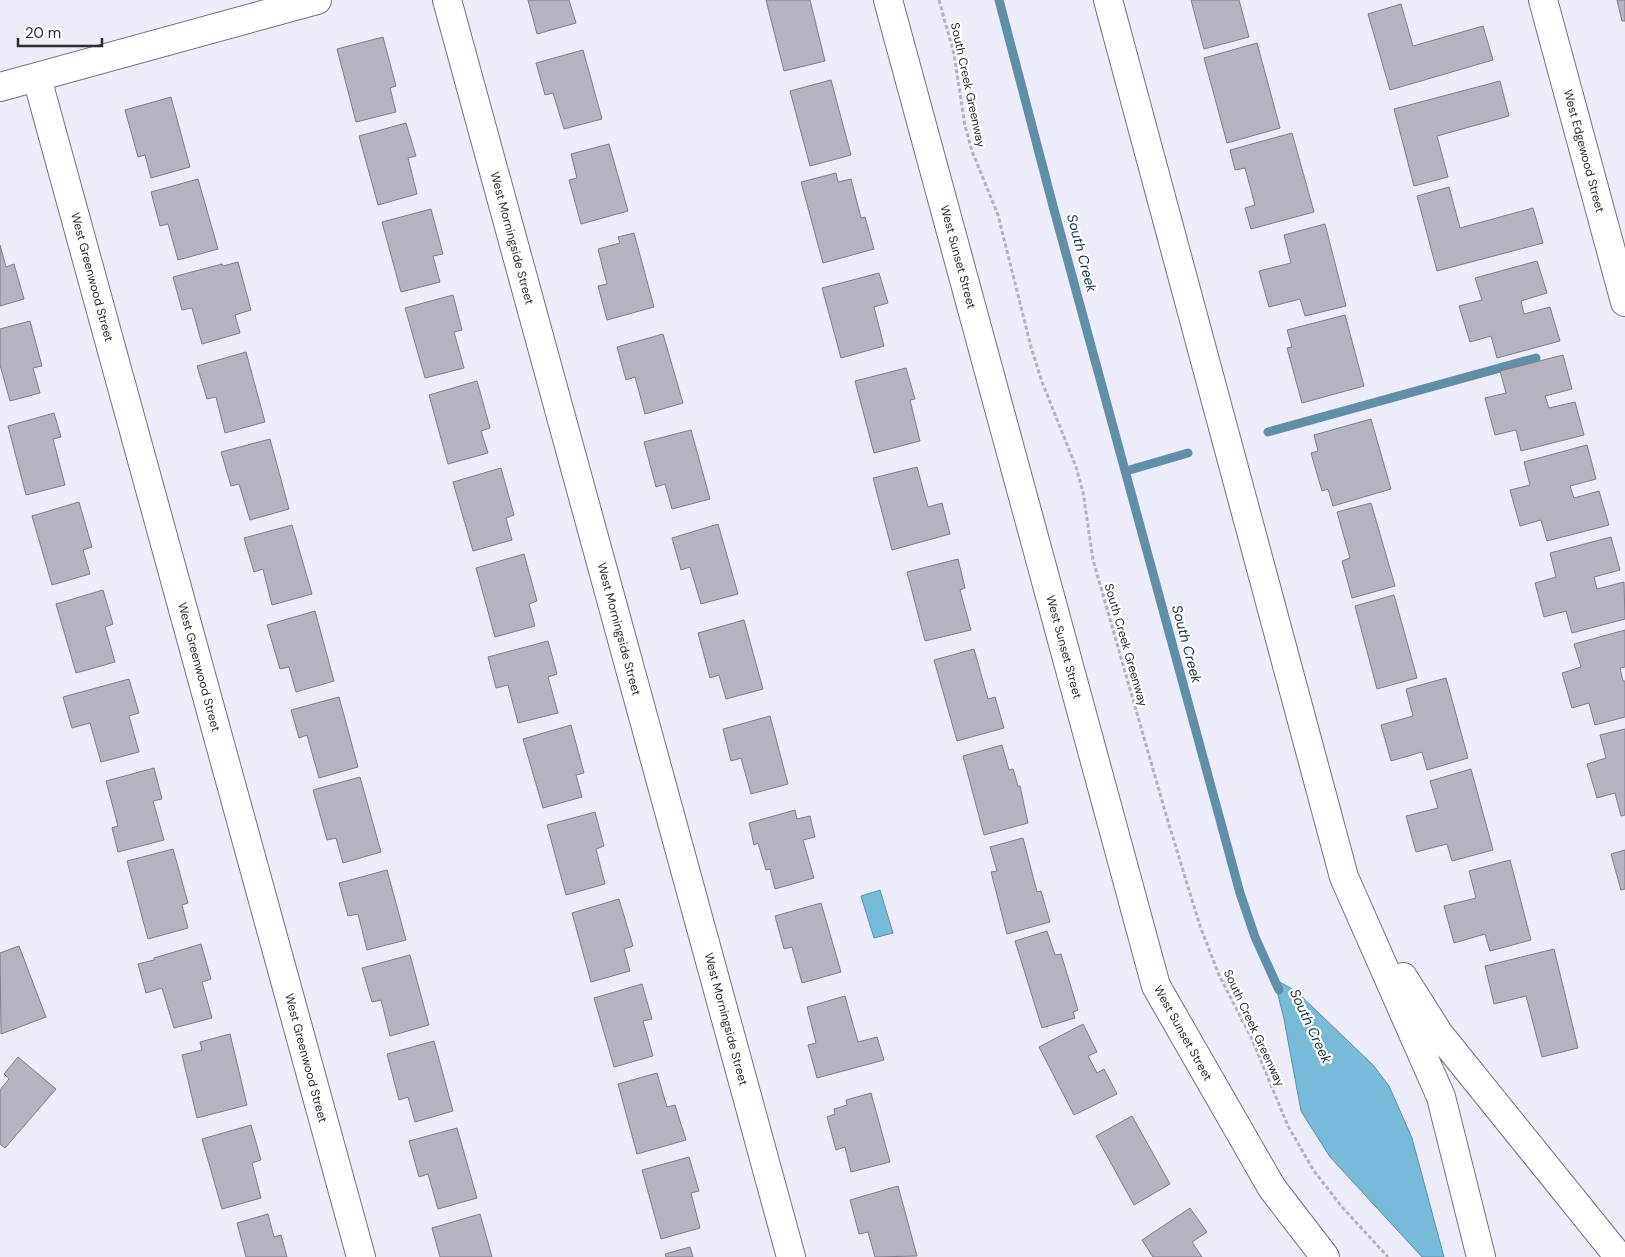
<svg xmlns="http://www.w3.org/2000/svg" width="1625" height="1257" font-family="'DM Sans',sans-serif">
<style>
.water{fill:#77bada;stroke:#608fa7}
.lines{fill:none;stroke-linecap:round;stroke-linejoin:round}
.stream{stroke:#608fa7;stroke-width:9}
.building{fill:#b4b4bf;stroke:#7d7d88}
.street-casing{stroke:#72727c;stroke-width:30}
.secondary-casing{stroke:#72727c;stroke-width:30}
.path{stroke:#b1b1bb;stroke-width:3;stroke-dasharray:4 2.5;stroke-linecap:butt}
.street{stroke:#fff;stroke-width:28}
.secondary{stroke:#fff;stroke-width:28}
.labels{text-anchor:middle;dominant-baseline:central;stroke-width:4.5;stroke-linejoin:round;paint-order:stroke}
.street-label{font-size:12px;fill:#2b2b30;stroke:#fff}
.water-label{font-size:14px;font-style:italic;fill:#133240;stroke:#fff}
</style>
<rect width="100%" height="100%" fill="#ededf9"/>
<!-- water -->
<path class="water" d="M 880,890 L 893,933 L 874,938 L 861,896 Z
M 1274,979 L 1296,991 L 1373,1065 L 1389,1086 L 1412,1138 L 1444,1257 L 1422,1257 L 1330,1157 L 1301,1111 L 1284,1019 Z"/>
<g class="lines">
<!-- stream -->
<path class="stream" d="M 999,0 L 1053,206 L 1240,893 L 1255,937 L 1279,990
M 1268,432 L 1536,358
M 1126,471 L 1188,453"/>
</g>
<!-- building -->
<path class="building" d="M 528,0 L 569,0 L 576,23 L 537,34 Z
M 766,0 L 810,0 L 825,61 L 784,71 Z
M 1191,0 L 1239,0 L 1249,37 L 1204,49 Z
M 1617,0 L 1625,0 L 1625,21 L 1622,21 Z
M 1401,4 L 1413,46 L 1483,26 L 1493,60 L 1390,90 L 1368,14 Z
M 383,37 L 396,86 L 390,88 L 396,112 L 356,122 L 337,49 Z
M 1257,43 L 1280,128 L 1227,143 L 1204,58 Z
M 583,50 L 602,119 L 564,129 L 553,93 L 545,95 L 536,63 Z
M 831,80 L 851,155 L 810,166 L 790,91 Z
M 1500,81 L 1509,116 L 1437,136 L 1448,177 L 1414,186 L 1394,109 Z
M 171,97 L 190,167 L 151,178 L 145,155 L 138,157 L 125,110 Z
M 406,123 L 416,156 L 408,158 L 417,194 L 378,205 L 359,136 Z
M 1292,133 L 1314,212 L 1251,229 L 1245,208 L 1255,205 L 1245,168 L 1235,170 L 1230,150 Z
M 609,144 L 628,211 L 581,224 L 569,180 L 577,178 L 571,154 Z
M 836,173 L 838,182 L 851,179 L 861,218 L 865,217 L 874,249 L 823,263 L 801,182 Z
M 198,179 L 218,249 L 178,260 L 168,224 L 160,226 L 151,192 Z
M 1449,187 L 1460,228 L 1533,208 L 1543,243 L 1437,271 L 1417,196 Z
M 431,209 L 443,254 L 433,256 L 440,282 L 401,292 L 382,222 Z
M 1325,224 L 1346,306 L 1305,316 L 1300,299 L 1269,307 L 1259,271 L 1291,263 L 1284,235 Z
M 634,233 L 654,307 L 607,320 L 598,286 L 607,284 L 598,249 L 620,243 L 618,237 Z
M 0,245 L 6,267 L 14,264 L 24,299 L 0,306 Z
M 1537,261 L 1547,293 L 1521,301 L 1524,314 L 1550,307 L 1560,341 L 1497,358 L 1491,336 L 1470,342 L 1459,306 L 1482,300 L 1475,278 Z
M 238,262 L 251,310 L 235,315 L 240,333 L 202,344 L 192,308 L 182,310 L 173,277 L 222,264 L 223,266 Z
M 879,273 L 888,303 L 874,307 L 884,346 L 841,358 L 822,288 Z
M 453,295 L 462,330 L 454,332 L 464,368 L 425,378 L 405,308 Z
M 1345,315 L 1364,386 L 1302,403 L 1287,348 L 1292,347 L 1287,330 Z
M 30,321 L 42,366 L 33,368 L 40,393 L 10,401 L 0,365 L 0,329 Z
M 663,334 L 683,403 L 645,414 L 635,377 L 626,380 L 617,347 Z
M 246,352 L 265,422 L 225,433 L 216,397 L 207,399 L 197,366 Z
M 1563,355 L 1572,389 L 1545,396 L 1549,408 L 1575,402 L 1584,435 L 1521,451 L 1516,430 L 1495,435 L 1485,398 L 1506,393 L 1500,371 Z
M 906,368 L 915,399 L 910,400 L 920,441 L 874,453 L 855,381 Z
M 477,381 L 490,428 L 481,431 L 488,453 L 448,464 L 429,395 Z
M 54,413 L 61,437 L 53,439 L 65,485 L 26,495 L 8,426 Z
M 1371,419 L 1391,489 L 1333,506 L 1328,489 L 1322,491 L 1311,453 L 1318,451 L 1314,435 Z
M 691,430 L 710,499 L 672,509 L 665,484 L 656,487 L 644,442 Z
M 270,439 L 289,509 L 250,520 L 239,484 L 231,486 L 221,452 Z
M 1587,445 L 1596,479 L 1570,486 L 1574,498 L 1599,491 L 1609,525 L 1547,541 L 1541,520 L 1520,526 L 1510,490 L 1530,485 L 1524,462 Z
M 917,467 L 928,507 L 942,503 L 950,534 L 892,550 L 873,478 Z
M 501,468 L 514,515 L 506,518 L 512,540 L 473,551 L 453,482 Z
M 79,502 L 92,547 L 83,550 L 90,574 L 52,585 L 32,516 Z
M 1371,503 L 1395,586 L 1352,598 L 1342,561 L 1350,558 L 1337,512 Z
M 718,524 L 738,594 L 701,604 L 690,567 L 681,570 L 672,538 Z
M 292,525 L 312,594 L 272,605 L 263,569 L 254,572 L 244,538 Z
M 1611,537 L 1620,570 L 1594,577 L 1597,589 L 1624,582 L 1625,619 L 1572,633 L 1566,611 L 1544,617 L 1535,583 L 1556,577 L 1550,553 Z
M 524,554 L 537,601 L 529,604 L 535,626 L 495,637 L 476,568 Z
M 958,559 L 965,588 L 960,590 L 971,630 L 925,641 L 907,572 Z
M 103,590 L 113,624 L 105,627 L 115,662 L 76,673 L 56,604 Z
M 1394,595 L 1417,678 L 1377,689 L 1355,606 Z
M 315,611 L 334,681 L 296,692 L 289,667 L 280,669 L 267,625 Z
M 744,620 L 763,689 L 726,699 L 719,675 L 710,678 L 698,633 Z
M 1625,630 L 1625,667 L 1620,668 L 1623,681 L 1625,681 L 1625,717 L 1595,725 L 1589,703 L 1572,708 L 1562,673 L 1581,667 L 1574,644 Z
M 548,641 L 557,674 L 548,677 L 558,713 L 518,723 L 508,685 L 496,688 L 488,657 Z
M 974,649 L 988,699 L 995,697 L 1004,728 L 957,741 L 934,660 Z
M 1446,678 L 1468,758 L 1427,770 L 1422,752 L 1391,761 L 1381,725 L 1413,716 L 1406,689 Z
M 129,679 L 139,713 L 129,716 L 139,752 L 101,762 L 90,723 L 72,728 L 63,697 Z
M 339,697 L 358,767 L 319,778 L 307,735 L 299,738 L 291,710 Z
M 770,716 L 788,784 L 751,794 L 741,758 L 731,761 L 723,729 Z
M 571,725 L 584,773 L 576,775 L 582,797 L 543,808 L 523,739 Z
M 1625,729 L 1625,815 L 1621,816 L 1615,793 L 1597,798 L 1587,764 L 1606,758 L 1600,735 Z
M 1002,745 L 1009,770 L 1013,769 L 1018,786 L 1020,786 L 1028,823 L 984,835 L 963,756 Z
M 154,768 L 162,799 L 153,801 L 164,840 L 118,852 L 112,828 L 118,826 L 106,781 Z
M 1471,769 L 1493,850 L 1452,861 L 1447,844 L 1416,852 L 1406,816 L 1438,808 L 1430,781 Z
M 360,777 L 381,852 L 343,863 L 336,838 L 327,840 L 313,790 Z
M 795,810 L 797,819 L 810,816 L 815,837 L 803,840 L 814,878 L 775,889 L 770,869 L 766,870 L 758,843 L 754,845 L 749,823 Z
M 595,812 L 604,846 L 596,849 L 605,884 L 566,895 L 547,825 Z
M 1023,838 L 1037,892 L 1041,891 L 1050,922 L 1007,934 L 991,872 L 997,871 L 990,847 Z
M 173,849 L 188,903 L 182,905 L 188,928 L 148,939 L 127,861 Z
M 1625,850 L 1625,889 L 1621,890 L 1611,854 Z
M 1510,860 L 1531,940 L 1490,951 L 1485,934 L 1454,943 L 1444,906 L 1476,898 L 1469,871 Z
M 387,870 L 406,940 L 367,950 L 358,914 L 348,916 L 339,883 Z
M 619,899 L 633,946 L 624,949 L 630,971 L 591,982 L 572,913 Z
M 821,903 L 841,972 L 802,983 L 792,947 L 784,949 L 775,916 Z
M 1047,931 L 1055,955 L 1061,954 L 1078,1010 L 1073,1012 L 1075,1018 L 1042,1028 L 1015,941 Z
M 201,944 L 211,979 L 202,982 L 212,1018 L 174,1028 L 162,988 L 146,993 L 138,964 L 154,960 L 154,958 Z
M 19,946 L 46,1017 L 1,1034 L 0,953 Z
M 1554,949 L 1578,1048 L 1542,1057 L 1526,996 L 1494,1004 L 1485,966 Z
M 410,955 L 429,1025 L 390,1036 L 381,1000 L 372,1002 L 362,968 Z
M 642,984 L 652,1019 L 643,1021 L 653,1056 L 614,1067 L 594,998 Z
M 845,996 L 858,1042 L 877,1037 L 884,1060 L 817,1078 L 808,1045 L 816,1043 L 807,1007 Z
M 1083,1024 L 1097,1052 L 1088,1056 L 1097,1073 L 1104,1069 L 1117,1094 L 1074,1115 L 1039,1047 Z
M 230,1034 L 247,1105 L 197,1118 L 182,1055 L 202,1050 L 200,1042 Z
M 434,1041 L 453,1111 L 415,1122 L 408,1097 L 399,1100 L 387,1054 Z
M 18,1057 L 56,1089 L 5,1148 L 0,1144 L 0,1090 L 9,1079 L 4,1074 Z
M 657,1073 L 667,1107 L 675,1105 L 686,1140 L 637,1154 L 618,1084 Z
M 871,1093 L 890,1162 L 851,1172 L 845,1147 L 836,1150 L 827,1117 L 835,1114 L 834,1109 L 847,1105 L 846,1100 Z
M 1132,1116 L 1170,1184 L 1134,1205 L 1096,1136 Z
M 251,1125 L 261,1160 L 252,1163 L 261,1198 L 222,1209 L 202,1139 Z
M 457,1128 L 477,1198 L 438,1209 L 428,1174 L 419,1177 L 409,1141 Z
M 689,1157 L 699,1191 L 691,1193 L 700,1228 L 661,1239 L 642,1170 Z
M 898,1186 L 917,1256 L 875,1257 L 868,1232 L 859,1234 L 850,1200 Z
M 1190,1208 L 1207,1232 L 1192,1242 L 1202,1257 L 1153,1257 L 1142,1240 Z
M 268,1214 L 274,1237 L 281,1235 L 287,1257 L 246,1257 L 237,1223 Z
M 480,1214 L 492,1257 L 440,1257 L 432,1228 Z
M 690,1247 L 693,1257 L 666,1257 L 665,1254 Z"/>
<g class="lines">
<defs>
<path id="street" d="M 447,0 L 791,1257
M 1543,0 L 1625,302
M 37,78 L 361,1257
M 0,87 L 317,0"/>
<path id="secondary" d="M 888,0 L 1156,986 L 1272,1188 L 1325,1257
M 1108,0 L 1344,877 L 1441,1097 L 1481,1257
M 1403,977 L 1439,1034 L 1619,1257"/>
</defs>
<!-- street casing -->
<use href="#street" class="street-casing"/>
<!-- secondary casing -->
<use href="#secondary" class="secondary-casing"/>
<!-- path -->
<path class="path" d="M 939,0 L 954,54 L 965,126 L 972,151 L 998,215 L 1031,347 L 1042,382 L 1076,467 L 1083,492 L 1093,560 L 1167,818 L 1200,926 L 1219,975 L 1251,1037 L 1288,1126 L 1314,1171 L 1342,1207 L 1388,1257"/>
<!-- street -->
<use href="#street" class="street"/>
<!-- secondary -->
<use href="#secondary" class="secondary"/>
</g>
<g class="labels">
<!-- street labels -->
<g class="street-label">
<text transform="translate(968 85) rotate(78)">South Creek Greenway</text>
<text transform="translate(1584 151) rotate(75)">West Edgewood Street</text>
<text transform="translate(512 238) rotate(75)">West Morningside Street</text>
<text transform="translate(958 257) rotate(75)">West Sunset Street</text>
<text transform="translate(92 277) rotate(75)">West Greenwood Street</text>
<text transform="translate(619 629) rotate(75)">West Morningside Street</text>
<text transform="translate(1126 645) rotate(74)">South Creek Greenway</text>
<text transform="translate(1064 647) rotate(75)">West Sunset Street</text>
<text transform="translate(199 667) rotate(75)">West Greenwood Street</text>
<text transform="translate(726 1019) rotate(75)">West Morningside Street</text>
<text transform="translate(1254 1028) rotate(65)">South Creek Greenway</text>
<text transform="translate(1183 1033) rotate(61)">West Sunset Street</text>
<text transform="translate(306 1058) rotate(75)">West Greenwood Street</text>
</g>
<!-- water labels -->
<g class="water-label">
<text transform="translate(1082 253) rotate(75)">South Creek</text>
<text transform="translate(1187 644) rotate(75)">South Creek</text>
<text transform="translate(1311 1026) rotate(65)">South Creek</text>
</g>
</g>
<!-- scale -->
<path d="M18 38v8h84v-8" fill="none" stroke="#2b2b30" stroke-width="2.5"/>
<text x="25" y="38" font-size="15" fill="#2b2b30" stroke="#ffffff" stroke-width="4" paint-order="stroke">20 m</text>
</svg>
